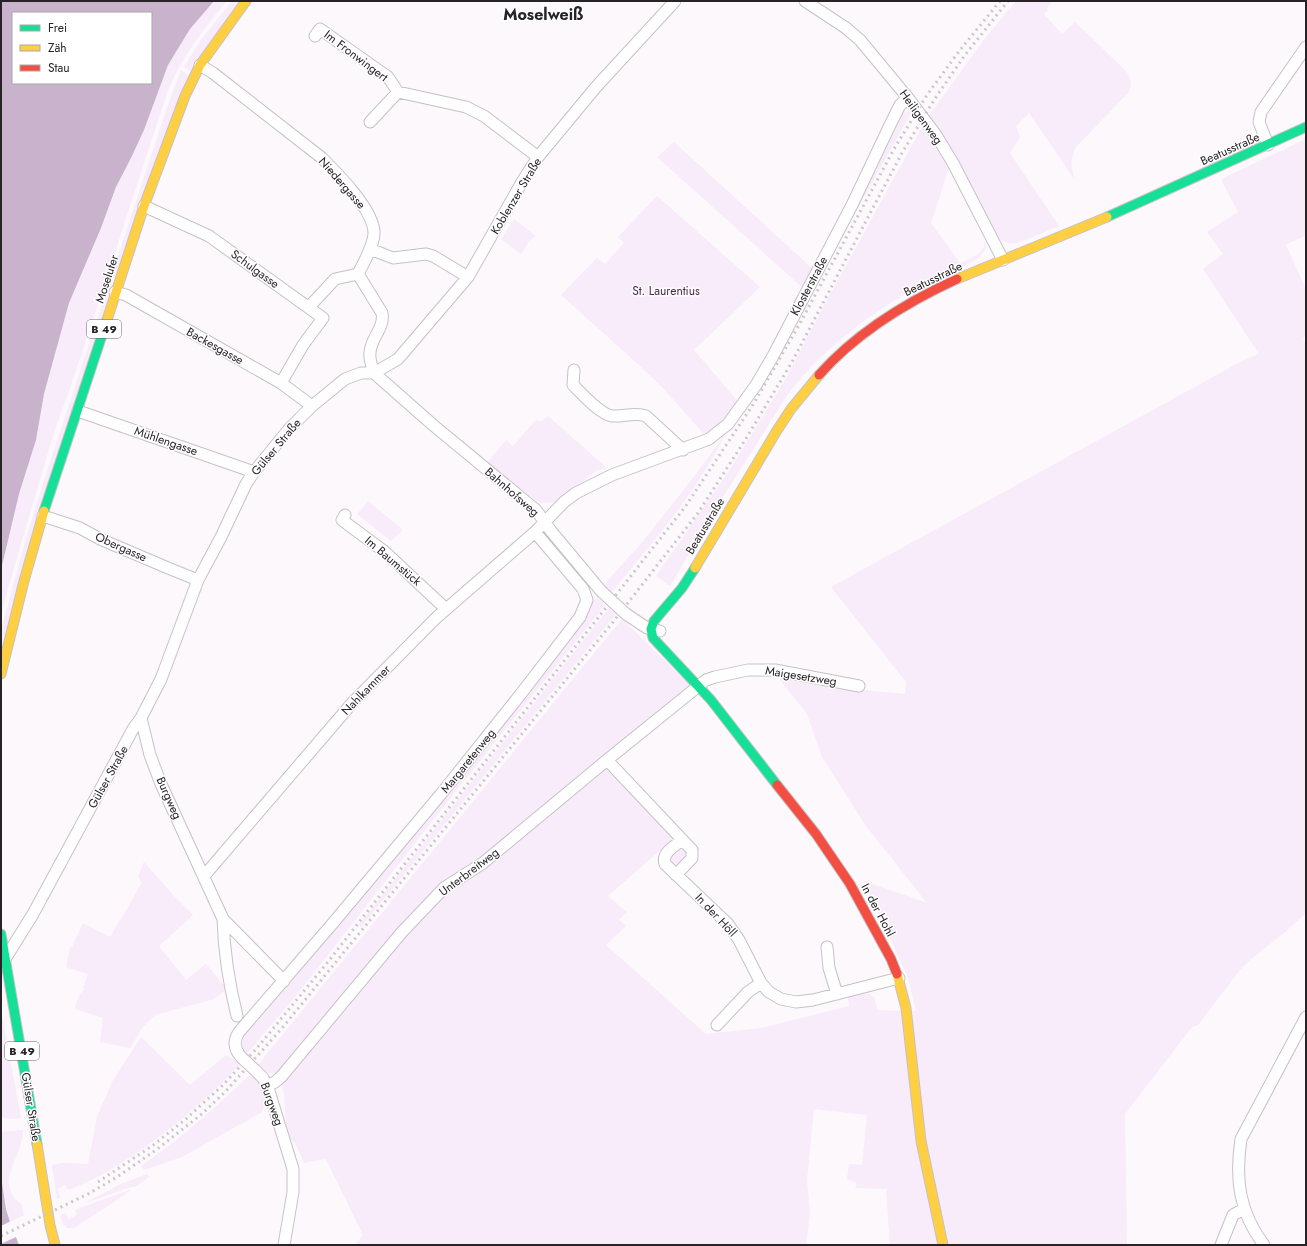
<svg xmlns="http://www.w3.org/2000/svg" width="1307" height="1246" font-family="Jost,sans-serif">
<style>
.green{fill:#f8ebfa}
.water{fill:#c8b2cc;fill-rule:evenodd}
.pier{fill:#fcf8fc}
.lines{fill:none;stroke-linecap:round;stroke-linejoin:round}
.street-casing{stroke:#c5c2c6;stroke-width:13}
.fast-casing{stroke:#c5c2c6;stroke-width:11}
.slow-casing{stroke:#c5c2c6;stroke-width:11}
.jam-casing{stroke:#c5c2c6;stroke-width:11}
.street{stroke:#fffeff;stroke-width:11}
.fast{stroke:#16e098;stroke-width:9}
.slow{stroke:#ffcf43;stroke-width:9}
.jam{stroke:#f24e42;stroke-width:9}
.rail{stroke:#cac9ca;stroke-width:3;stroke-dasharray:2 4;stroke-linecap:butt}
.street-bridge-casing{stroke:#c5c2c6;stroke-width:13;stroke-linecap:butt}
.street-bridge{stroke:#fffeff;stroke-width:11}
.labels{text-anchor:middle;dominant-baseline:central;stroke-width:3;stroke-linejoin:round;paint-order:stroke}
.shield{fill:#fff;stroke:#686568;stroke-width:1}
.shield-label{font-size:11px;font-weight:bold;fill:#272327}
.street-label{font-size:12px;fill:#272327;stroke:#fff}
.park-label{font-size:12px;fill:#4a2351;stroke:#fff}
.district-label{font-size:16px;font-weight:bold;fill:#272327;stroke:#fff}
</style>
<rect width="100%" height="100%" fill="#fcf8fc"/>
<!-- green -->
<path class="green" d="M 214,1 L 227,1 C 203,29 181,58 167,93 L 81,356 L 52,439 L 9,585 L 1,616 L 1,570 L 19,494 L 36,440 L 44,394 L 69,303 L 101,228 L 116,187 L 131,158 L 144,130 L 168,65 L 190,29 Z
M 232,1 L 238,1 L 191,71 L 184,67 L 200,41 Z
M 1016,1 L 1053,1 L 1047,8 L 1048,10 L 1044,14 L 1062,34 L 1075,22 L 1126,71 C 1132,80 1132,84 1128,93 L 1076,147 C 1069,159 1071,168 1075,180 L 1029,113 L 1016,126 L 1020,137 L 1010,153 L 1059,226 L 1018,243 C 1008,244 1002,242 995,235 L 957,159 L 928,117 L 983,41 Z
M 181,70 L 189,76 L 115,278 L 111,277 L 169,102 Z
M 908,112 L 911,113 L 810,294 L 899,114 Z
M 922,127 L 949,168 L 931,223 L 960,263 C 971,259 982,255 985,243 L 986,243 C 986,248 985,251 982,254 C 972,265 946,273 933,279 C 877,307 826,345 788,394 L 718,505 L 670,586 L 656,576 L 731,468 L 785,380 L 826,302 Z
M 1306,139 L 1306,235 L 1286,245 L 1306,289 L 1306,333 L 1303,339 L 1306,344 L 1306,913 L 1285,932 L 1250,960 L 1240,970 L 1198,1025 L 1192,1027 L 1125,1114 L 1127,1245 L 890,1245 L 886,1189 L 855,1188 L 857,1183 L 847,1179 L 849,1164 L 862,1165 L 867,1115 L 814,1109 L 807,1180 L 810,1214 L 806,1245 L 355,1245 L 363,1235 L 326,1159 L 304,1163 L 297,1147 L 290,1138 L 287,1138 L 284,1093 L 278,1074 L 265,1073 L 257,1066 L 622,619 L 692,687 L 600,761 L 673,839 L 608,896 L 627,912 L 619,920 L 626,926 L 606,945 L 706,1034 L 762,1028 L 849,1006 L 848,997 C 858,994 865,991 874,997 L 877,1010 L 916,1011 L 908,978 L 864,881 L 927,903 L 866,826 L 822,757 L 807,714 L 775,673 L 862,690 L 905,694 L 906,682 L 831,587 L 1242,361 L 1259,354 L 1203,269 L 1223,254 L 1207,232 L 1238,212 L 1221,179 Z
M 674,142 L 814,270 L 804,289 L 657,157 Z
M 657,196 L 760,287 L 694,350 L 740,404 L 728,418 L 707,434 L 703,433 L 664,389 L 639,365 L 561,295 L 597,258 L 605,264 L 624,243 L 618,237 Z
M 514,219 L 536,236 L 529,241 L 521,254 L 501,239 Z
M 110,281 L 113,282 L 1,649 L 1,630 L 25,542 L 46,474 Z
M 548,416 L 607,468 C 602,469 597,470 593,473 C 576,486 560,509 537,501 L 487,463 L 506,440 L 513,446 L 536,420 L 542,421 Z
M 726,433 C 697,492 653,542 612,592 L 605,585 C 616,569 631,556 643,541 C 672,505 700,470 726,433 Z
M 368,501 L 403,530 L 391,541 L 357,514 Z
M 597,597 L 605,605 L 444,806 L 299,992 L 246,1055 L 242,1052 L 238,1040 Z
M 609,608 L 616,614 L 361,927 L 359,925 Z
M 680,845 L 686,849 C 686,857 681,864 673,865 L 669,862 L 669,857 Z
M 144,862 L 174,896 L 193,915 L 159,946 L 186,980 L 206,964 L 227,989 L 214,999 L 155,1015 L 142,1028 L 130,1048 L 100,1042 L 103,1018 L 75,1009 L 79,995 L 85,989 L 83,988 L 88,974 L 66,967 L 70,947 L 72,947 L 83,923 L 110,937 L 128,907 L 142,882 L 138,877 Z
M 1,1010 L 21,1118 L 11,1119 L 1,1117 Z
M 141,1037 L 190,1085 L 226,1055 L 240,1064 C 202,1105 158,1141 110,1170 C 97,1178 82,1184 69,1190 L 65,1185 L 57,1189 L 61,1197 L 57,1199 L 52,1165 L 63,1163 L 88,1164 L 97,1117 L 112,1082 Z
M 252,1073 C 262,1086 270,1096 262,1112 L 182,1157 L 144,1170 L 141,1166 L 174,1142 L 213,1109 Z
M 23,1130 C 24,1151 2,1173 11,1192 C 13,1198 19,1202 23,1206 L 22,1208 L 24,1215 L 10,1222 L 1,1178 L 1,1132 Z
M 147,1174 L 149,1177 L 135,1187 L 131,1187 L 85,1203 L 121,1184 Z
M 132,1189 L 120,1198 L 74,1228 L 67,1228 L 63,1224 L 60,1216 L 65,1213 L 69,1219 L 77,1215 L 75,1210 Z"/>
<!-- water -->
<path class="water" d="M 1,1 L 214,1 L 190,29 L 168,65 L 144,130 L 131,158 L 116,187 L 101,228 L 69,303 L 44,394 L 36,440 L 19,494 L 1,570 ZM 13,13 L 151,13 L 151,83 L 13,83 Z
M 1,1176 L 6,1209 L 10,1222 L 19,1245 L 1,1245 Z"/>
<!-- pier -->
<path class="pier" d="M 11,1221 L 18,1236 L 1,1244 L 1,1226 Z"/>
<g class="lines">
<defs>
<path id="street" d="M 805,1 L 846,28 L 860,40 L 908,98 L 936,135 L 953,163 L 1003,260
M 315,36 L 320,29 L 388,77 L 398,92
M 200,65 L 213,73 L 322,158 C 338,174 375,211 374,234 C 373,247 364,262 358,274
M 370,122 L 398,92 L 466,107 L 484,116 L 538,157
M 1268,145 L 1259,122 L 1261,112 L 1306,47
M 144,206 L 209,236 L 323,318 L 303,345 L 281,383
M 370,249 L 393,258 L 426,254 L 433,256 L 468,277
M 115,292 L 126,295 L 281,383 L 312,406
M 309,307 L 335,279 L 358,274 L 382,313 C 385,328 370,339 370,353 C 369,359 372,367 374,373
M 574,370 L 573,385 C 582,394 600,414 612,416 C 623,417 635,412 646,416 L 683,450
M 374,373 L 433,425 L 536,510 L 551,531 L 601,591
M 78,411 L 254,472
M 345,515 L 342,520 L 385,552 L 446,609
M 43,516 L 80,528 L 100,539 L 168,568 L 198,580
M 626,614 L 647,628 L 660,631
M 141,718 L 150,755 L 161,784 L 223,919 L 284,981
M 607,760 L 692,850 L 692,858 L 676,875
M 682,840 C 675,846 661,853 665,864 L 728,924 L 739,940 L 761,983 L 769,992 L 781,999 L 796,1002 L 813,1000 L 899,978
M 204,876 L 353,702 L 436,618 L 535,532 L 564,502 L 576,493 L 612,475 L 709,439 L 728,424 L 756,385 L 773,356 L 852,205 L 890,125 L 900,105 L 908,98
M 223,919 C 224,951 229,984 237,1016
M 827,947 L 829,968 L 837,994
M 5,959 L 33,914 L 133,729 L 141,718 L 161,679 L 198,580 L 221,537 L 246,484 L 254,472 L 289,429 L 312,406 L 345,379 L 361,373 L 374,373 L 398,359 L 468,277 L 522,182 L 538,157 L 596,87 L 675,1
M 717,1025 L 748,992 L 761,983
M 241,1057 C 234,1049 233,1041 239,1032 L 333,923 L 441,794 L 520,695 L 580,617 L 587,600 L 583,589 L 535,532
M 255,1070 L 263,1078 L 269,1091 L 293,1169 L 293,1192 L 284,1245
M 267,1086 L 275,1082 L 281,1077 L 402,932 L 444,888 L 483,863 L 607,760 L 706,680 L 715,677 L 748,670 L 775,670 L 859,686
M 1221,1245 L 1233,1215 L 1244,1209
M 1264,1245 C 1239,1212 1235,1179 1241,1139 L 1306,1017"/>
<path id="fast" d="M 1107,217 L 1306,127
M 44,511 L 107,320
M 695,568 L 682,588 L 654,621 L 651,629 L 653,638 L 711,700 L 777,785
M 1,934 L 37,1144"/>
<path id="slow" d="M 957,279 L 1107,217
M 107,320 L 144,206 L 185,96 L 200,65 L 246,1
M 695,568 L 776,432 L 791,409 L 819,375
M 1,674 L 24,581 L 44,511
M 897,974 L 906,1008 L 921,1141 L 943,1245
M 37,1144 L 50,1225 L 55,1245"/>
<path id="jam" d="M 819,375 C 856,333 907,302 957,279
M 777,785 L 816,834 L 850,884 L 891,959 L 897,974"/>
</defs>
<!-- street casing -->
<use href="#street" class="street-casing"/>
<!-- fast casing -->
<use href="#fast" class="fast-casing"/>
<!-- slow casing -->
<use href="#slow" class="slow-casing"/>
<!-- jam casing -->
<use href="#jam" class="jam-casing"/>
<!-- street -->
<use href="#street" class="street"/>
<!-- fast -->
<use href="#fast" class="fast"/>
<!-- slow -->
<use href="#slow" class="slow"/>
<!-- jam -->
<use href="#jam" class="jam"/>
<!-- rail -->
<path class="rail" d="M 98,1182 L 152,1146 L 187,1118 L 223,1085 L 257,1048 L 327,963 L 685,507 L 754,403 L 799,325 L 894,149 L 927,95 L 960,50 L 1000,1
M 1,1236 L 88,1194 L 117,1177 L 156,1150 L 203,1113 L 226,1091 L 283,1027 L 613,622 L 698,513 L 747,437 L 792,362 L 866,221 L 902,153 L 934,100 L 965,55 L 1008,1"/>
<defs>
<path id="street-bridge" d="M 601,591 L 626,614
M 241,1057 L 255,1070"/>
</defs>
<!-- street-bridge casing -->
<use href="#street-bridge" class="street-bridge-casing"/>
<!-- street-bridge -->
<use href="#street-bridge" class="street-bridge"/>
</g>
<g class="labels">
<!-- shield labels -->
<g class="shield">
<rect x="87" y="320" width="34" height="18" rx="3"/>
<rect x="5" y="1042" width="34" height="18" rx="3"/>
</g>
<g class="shield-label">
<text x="104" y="329">B 49</text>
<text x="22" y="1051">B 49</text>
</g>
<!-- street labels -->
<g class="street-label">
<text transform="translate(356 56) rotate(37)">Im Fronwingert</text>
<text transform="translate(921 117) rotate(54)">Heiligenweg</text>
<text transform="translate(1230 149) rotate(-24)">Beatusstraße</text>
<text transform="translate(342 183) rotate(49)">Niedergasse</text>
<text transform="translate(516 196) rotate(-59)">Koblenzer Straße</text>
<text transform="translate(255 269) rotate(36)">Schulgasse</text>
<text transform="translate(107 279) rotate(-72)">Moselufer</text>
<text transform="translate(933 279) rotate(-26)">Beatusstraße</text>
<text transform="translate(809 286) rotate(-62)">Klosterstraße</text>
<text transform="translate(215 346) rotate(29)">Backesgasse</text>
<text transform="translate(166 441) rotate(19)">Mühlengasse</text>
<text transform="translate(276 447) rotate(-50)">Gülser Straße</text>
<text transform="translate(512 492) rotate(41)">Bahnhofsweg</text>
<text transform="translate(705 526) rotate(-59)">Beatusstraße</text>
<text transform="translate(121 547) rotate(24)">Obergasse</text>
<text transform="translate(393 561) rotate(40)">Im Baumstück</text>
<text transform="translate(801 676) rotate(9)">Maigesetzweg</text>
<text transform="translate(366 690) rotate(-46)">Nahlkammer</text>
<text transform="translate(468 761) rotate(-51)">Margaretenweg</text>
<text transform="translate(108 777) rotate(-61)">Gülser Straße</text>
<text transform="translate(169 798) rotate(66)">Burgweg</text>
<text transform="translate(469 872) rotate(-37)">Unterbreitweg</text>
<text transform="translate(878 910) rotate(62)">In der Hohl</text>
<text transform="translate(716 915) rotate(47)">In der Höll</text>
<text transform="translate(272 1104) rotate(70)">Burgweg</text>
<text transform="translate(31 1107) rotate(81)">Gülser Straße</text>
</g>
<!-- park labels -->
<g class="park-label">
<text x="666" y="291">St. Laurentius</text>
</g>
<!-- district labels -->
<g class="district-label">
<text x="543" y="14">Moselweiß</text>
</g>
</g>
<!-- border -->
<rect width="1307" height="1246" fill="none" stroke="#272327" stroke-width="4"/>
<!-- legend -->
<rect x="12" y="12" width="140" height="72" fill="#ffffff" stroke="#a9a7a9"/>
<rect x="20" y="25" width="20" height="6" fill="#16e098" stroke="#a9a7a9"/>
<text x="48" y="32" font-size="12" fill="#272327">Frei</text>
<rect x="20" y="45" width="20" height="6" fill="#ffcf43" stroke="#a9a7a9"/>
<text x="48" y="52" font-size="12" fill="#272327">Zäh</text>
<rect x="20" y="65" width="20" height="6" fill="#f24e42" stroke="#a9a7a9"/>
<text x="48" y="72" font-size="12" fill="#272327">Stau</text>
</svg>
